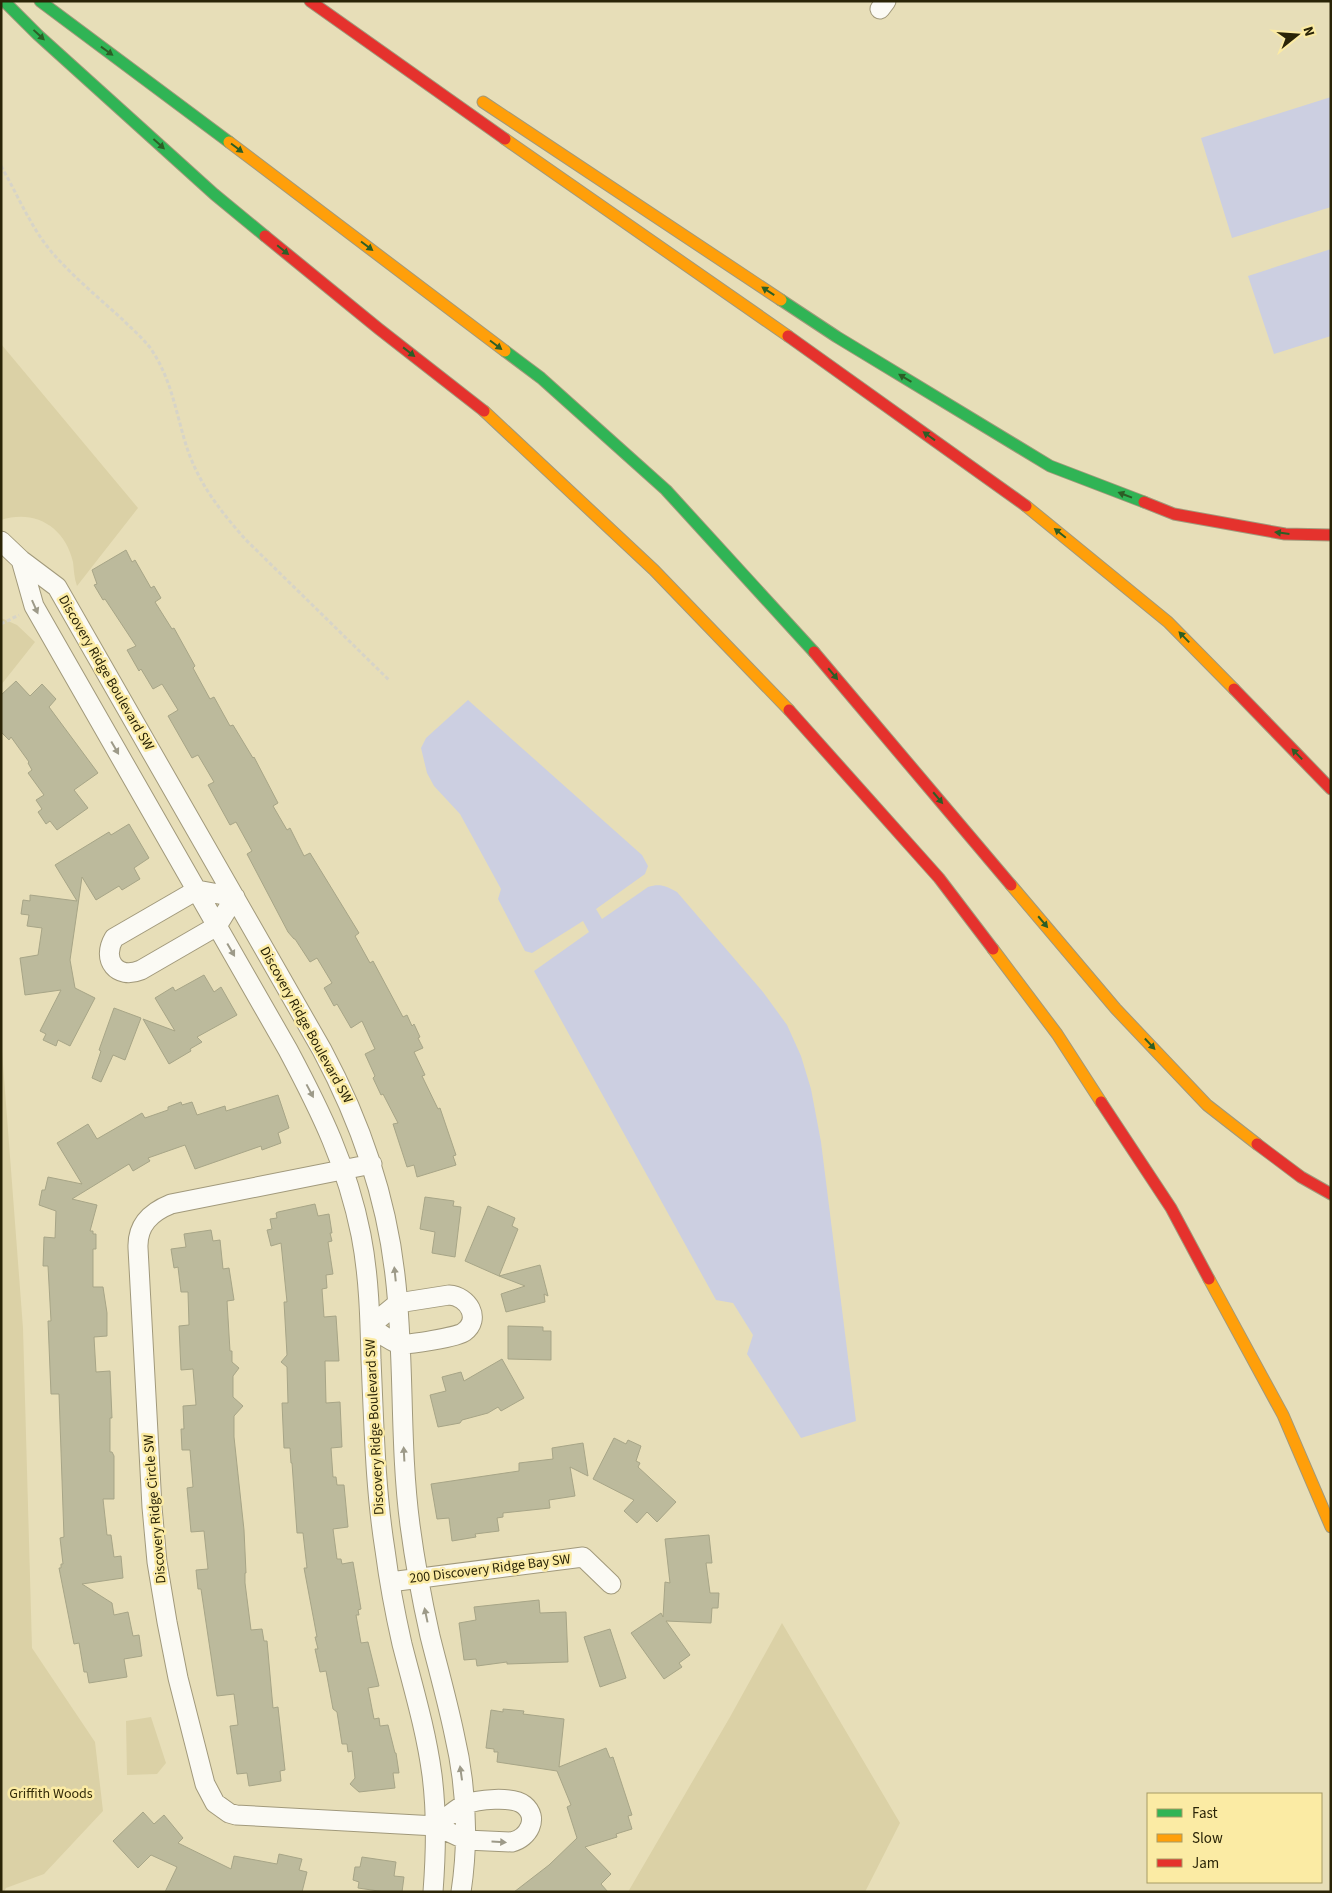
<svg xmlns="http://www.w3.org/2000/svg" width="1332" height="1893" font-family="'Source Sans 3',sans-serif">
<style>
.green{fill:#dbd1a6}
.water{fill:#cccfe1}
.building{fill:#bcba9c;stroke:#a7a587}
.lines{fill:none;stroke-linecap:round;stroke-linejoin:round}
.street-casing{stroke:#a1997b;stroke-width:21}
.fast-casing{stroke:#a1997b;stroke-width:13}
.slow-casing{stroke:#a1997b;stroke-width:13}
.jam-casing{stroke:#a1997b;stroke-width:13}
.path{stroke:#d7d4c8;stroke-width:3;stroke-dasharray:4 2.5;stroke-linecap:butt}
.street{stroke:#fbfaf4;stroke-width:19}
.fast{stroke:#30b455;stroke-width:11}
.slow{stroke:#ff9f0a;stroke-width:11}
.jam{stroke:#e5322d;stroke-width:11}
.oneway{fill:#2c5e26}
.oneway2{fill:#9d9a89}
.labels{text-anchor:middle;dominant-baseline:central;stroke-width:5;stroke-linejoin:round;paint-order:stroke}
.street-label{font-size:14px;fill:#2a2407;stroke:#fbeba4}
.park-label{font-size:14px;fill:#352d09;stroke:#fbeba4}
</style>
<rect width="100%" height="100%" fill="#e7deb8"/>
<!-- green -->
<path class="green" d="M 1,344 L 138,508 L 77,586 C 74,578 74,570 73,562 C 65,527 35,509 1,520 Z
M 1,618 L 17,625 L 35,642 L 1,685 Z
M 1,1038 L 23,1328 L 32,1648 L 95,1742 L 103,1811 L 44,1874 L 6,1888 L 4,1892 L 1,1892 Z
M 782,1623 L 900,1823 L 865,1892 L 628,1892 L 730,1717 Z
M 151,1717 L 166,1763 L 157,1774 L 127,1775 L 126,1721 Z"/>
<!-- water -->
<path class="water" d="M 1331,97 L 1331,207 L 1232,238 L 1201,138 Z
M 1331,249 L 1331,336 L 1274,354 L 1248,276 Z
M 468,700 L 642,855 L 648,866 L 645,874 L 596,909 L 602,919 L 648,887 C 660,883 666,886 677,892 L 763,992 L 787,1025 L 801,1056 L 811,1089 L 821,1142 L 856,1421 L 801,1438 L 747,1354 L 753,1335 L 733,1303 L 716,1300 L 534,971 L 589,932 L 583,921 L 532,953 L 525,951 L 498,899 L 501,889 L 460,814 L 434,786 L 427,773 L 421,748 L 426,738 Z"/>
<!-- building -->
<path class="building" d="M 126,550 L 132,562 L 135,560 L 151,588 L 154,586 L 161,598 L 155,602 L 172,629 L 174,628 L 195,666 L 193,668 L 210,699 L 214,697 L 230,726 L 233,725 L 253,758 L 254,757 L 278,803 L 273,806 L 287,830 L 290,828 L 304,856 L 310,853 L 359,933 L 355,936 L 370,963 L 373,961 L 403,1017 L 407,1015 L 412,1026 L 414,1024 L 420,1037 L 418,1038 L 423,1048 L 414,1052 L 425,1075 L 422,1076 L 438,1109 L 440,1108 L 456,1155 L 453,1156 L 456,1165 L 417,1177 L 414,1165 L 407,1167 L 393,1124 L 398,1123 L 383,1094 L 381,1095 L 373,1078 L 375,1076 L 365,1054 L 375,1049 L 362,1021 L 351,1028 L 337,1004 L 334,1006 L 324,988 L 332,983 L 317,958 L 310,962 L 295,939 L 294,939 L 288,932 L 247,854 L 252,851 L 236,822 L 230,825 L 208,785 L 214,782 L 198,755 L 192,758 L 168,716 L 178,710 L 162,684 L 153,689 L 141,669 L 139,671 L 127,650 L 136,646 L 105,599 L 103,600 L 94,585 L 97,584 L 92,570 Z
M 16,681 L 30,696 L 42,684 L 56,699 L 49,707 L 98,773 L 74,790 L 88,808 L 57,830 L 50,821 L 46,824 L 38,812 L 42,809 L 36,800 L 44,795 L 28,773 L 32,770 L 28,763 L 29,762 L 11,737 L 9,740 L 1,732 L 1,695 Z
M 129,824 L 149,858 L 134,868 L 140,879 L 122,890 L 119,886 L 96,900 L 82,877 L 70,960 L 75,988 L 95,998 L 70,1046 L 58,1040 L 56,1046 L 43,1040 L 46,1034 L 40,1031 L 61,990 L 25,995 L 20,958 L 38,955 L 42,928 L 27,926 L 29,915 L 21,914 L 23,900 L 30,901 L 30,895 L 77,901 L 55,865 L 109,832 L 111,835 Z
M 204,975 L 214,992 L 221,987 L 237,1015 L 197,1037 L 202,1042 L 190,1049 L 191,1051 L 169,1064 L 143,1019 L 175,1031 L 155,998 L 173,987 L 175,991 Z
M 114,1008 L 141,1018 L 125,1060 L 113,1055 L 101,1082 L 92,1078 L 101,1051 L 99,1050 Z
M 278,1095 L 289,1128 L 278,1133 L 281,1143 L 262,1150 L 261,1146 L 195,1169 L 185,1145 L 148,1158 L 150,1161 L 133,1171 L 129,1164 L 72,1199 L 97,1205 L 90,1231 L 93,1231 L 93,1234 L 96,1234 L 96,1249 L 93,1249 L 93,1287 L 103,1287 L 107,1313 L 107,1336 L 94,1337 L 96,1372 L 110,1371 L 112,1418 L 110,1418 L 110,1452 L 112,1452 L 114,1456 L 114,1499 L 103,1499 L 107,1535 L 111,1535 L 114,1557 L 121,1556 L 123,1578 L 82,1584 L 112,1603 L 114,1615 L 128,1612 L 133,1636 L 139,1635 L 142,1656 L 124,1659 L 127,1677 L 89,1683 L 87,1672 L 84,1672 L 79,1643 L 74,1644 L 59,1568 L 61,1568 L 61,1564 L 63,1564 L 60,1538 L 64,1537 L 59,1394 L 51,1394 L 48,1321 L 51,1321 L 48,1266 L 43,1266 L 44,1237 L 55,1238 L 56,1211 L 39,1205 L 42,1190 L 45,1190 L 48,1177 L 82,1184 L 57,1143 L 88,1124 L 97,1139 L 142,1113 L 145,1118 L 168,1110 L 168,1107 L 181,1102 L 182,1105 L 192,1102 L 197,1115 L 225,1106 L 226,1111 Z
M 425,1197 L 454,1201 L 453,1206 L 461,1207 L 455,1257 L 432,1253 L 435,1232 L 420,1229 Z
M 315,1204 L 318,1216 L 329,1214 L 332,1233 L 330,1233 L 332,1241 L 328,1242 L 333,1274 L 326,1275 L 327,1288 L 322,1289 L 324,1317 L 336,1316 L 339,1361 L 325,1361 L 326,1403 L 340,1402 L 342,1447 L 331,1448 L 333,1477 L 336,1477 L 337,1485 L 344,1485 L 348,1527 L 333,1529 L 337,1559 L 341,1559 L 342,1564 L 353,1562 L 361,1609 L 358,1610 L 359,1615 L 356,1615 L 361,1643 L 368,1642 L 379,1686 L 368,1688 L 374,1719 L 379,1718 L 380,1726 L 388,1725 L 395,1753 L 396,1753 L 399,1773 L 393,1773 L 395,1788 L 359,1792 L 350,1784 L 355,1778 L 352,1751 L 348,1752 L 347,1744 L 342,1744 L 337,1712 L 333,1709 L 326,1671 L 320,1672 L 315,1649 L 318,1649 L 315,1637 L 317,1637 L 304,1568 L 307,1568 L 303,1533 L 297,1533 L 292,1463 L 291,1463 L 290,1448 L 284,1448 L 282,1403 L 288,1403 L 287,1367 L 281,1362 L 287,1355 L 284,1302 L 287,1302 L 281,1243 L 271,1246 L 267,1230 L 272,1229 L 270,1219 L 277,1218 L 276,1213 L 278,1212 Z
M 488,1206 L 515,1218 L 512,1226 L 518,1229 L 499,1276 L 465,1261 Z
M 211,1230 L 213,1241 L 220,1240 L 223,1269 L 229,1268 L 234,1300 L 227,1301 L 230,1351 L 232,1351 L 232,1362 L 239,1368 L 233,1376 L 233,1397 L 243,1406 L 234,1416 L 234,1437 L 244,1530 L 246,1573 L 245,1573 L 245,1583 L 251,1630 L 262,1629 L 264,1641 L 267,1641 L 273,1708 L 278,1707 L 285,1770 L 280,1771 L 281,1781 L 249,1786 L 247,1773 L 237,1774 L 230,1726 L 238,1725 L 234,1694 L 217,1696 L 201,1589 L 198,1589 L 196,1570 L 208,1569 L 204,1531 L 191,1532 L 187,1488 L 193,1487 L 190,1450 L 182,1450 L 181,1429 L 184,1429 L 183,1406 L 196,1405 L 193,1369 L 181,1370 L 179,1326 L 189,1325 L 188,1292 L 181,1292 L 178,1267 L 174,1268 L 171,1249 L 186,1247 L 184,1234 Z
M 540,1265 L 548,1296 L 544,1294 L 545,1302 L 506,1312 L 501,1294 L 525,1286 L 499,1276 Z
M 508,1326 L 543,1327 L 543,1331 L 551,1331 L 551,1360 L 508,1359 Z
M 502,1359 L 524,1398 L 501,1411 L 498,1407 L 488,1413 L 462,1420 L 460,1423 L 438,1427 L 430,1395 L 446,1391 L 442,1377 L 461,1372 L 464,1381 Z
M 614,1438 L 626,1444 L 628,1440 L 641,1446 L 636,1461 L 640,1463 L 638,1467 L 676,1502 L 657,1522 L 647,1512 L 637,1523 L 624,1511 L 634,1500 L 593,1479 Z
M 583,1443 L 588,1476 L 570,1467 L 575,1496 L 549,1500 L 550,1508 L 503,1513 L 503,1517 L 497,1518 L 499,1531 L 475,1534 L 476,1537 L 452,1541 L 449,1518 L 437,1519 L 431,1484 L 519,1471 L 519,1463 L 553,1459 L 552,1448 Z
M 709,1535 L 712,1563 L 706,1563 L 710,1593 L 719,1593 L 718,1608 L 712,1608 L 711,1623 L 666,1621 L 690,1655 L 679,1663 L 682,1667 L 664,1679 L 631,1633 L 661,1613 L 663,1617 L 665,1582 L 670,1583 L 665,1539 Z
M 539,1600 L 540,1613 L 566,1612 L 568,1662 L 507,1664 L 507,1662 L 477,1666 L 476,1659 L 464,1660 L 459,1623 L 476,1620 L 474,1607 Z
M 610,1629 L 626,1678 L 600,1687 L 584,1637 Z
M 503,1709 L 524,1711 L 523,1714 L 564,1719 L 559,1767 L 606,1748 L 610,1758 L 613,1757 L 632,1815 L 628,1816 L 632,1829 L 616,1834 L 617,1837 L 585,1847 L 611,1874 L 601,1884 L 608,1892 L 514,1892 L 549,1865 L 577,1838 L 567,1807 L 571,1805 L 557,1771 L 497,1762 L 498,1752 L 494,1752 L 494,1749 L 486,1748 L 491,1710 L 503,1712 Z
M 143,1812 L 154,1824 L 164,1815 L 183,1838 L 178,1843 L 231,1869 L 234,1856 L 277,1864 L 279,1854 L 302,1859 L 299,1870 L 307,1872 L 302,1892 L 165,1892 L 177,1867 L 151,1855 L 138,1868 L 113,1841 Z
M 362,1857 L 396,1862 L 394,1876 L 404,1877 L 402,1892 L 385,1892 L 358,1888 L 359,1882 L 353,1880 L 355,1867 L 360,1867 Z"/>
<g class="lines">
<defs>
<path id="street" d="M 880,9 L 886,1
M 1,541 L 21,560 L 57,587 L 322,1050 C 360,1121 386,1195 395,1275 C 405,1358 399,1442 410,1525 C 415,1563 422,1600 430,1636 C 438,1668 447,1700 454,1733 C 466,1784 469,1839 461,1892
M 21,560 L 34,606 L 288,1050 C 321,1112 347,1165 361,1235 C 369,1276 370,1318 371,1360 C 374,1424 375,1487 385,1550 C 389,1581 395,1613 402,1644 C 413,1687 426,1730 432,1775 C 437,1814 436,1853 433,1892
M 197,890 L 235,897 L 217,926 L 141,970 C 117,980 101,960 114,938 Z
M 372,1164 L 171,1204 C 151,1212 137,1225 138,1248 L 152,1507 L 157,1562 L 167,1622 L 178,1678 L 205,1784 L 215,1803 L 229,1813 L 236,1815 L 436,1826 L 466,1840 L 512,1842 C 528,1838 540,1818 524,1805 C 513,1796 477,1799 464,1805 C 454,1810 445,1819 436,1826
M 449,1295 C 468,1296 482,1319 464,1332 C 458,1337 408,1345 400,1344 C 392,1343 377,1331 370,1326 L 398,1303 Z
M 390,1582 L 583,1557 L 611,1584"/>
<path id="fast" d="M 4,1 L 38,35 L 214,194 L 265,236
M 40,1 L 229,142
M 781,300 L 837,337 L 1050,466 L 1144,502
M 505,351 L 541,378 L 666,490 L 814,652"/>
<path id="slow" d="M 483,102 L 781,300
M 505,139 L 788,336
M 229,142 L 505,351
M 484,411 L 654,570 L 789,710
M 1026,506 L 1168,622 L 1234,689
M 1011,885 L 1116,1009 L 1207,1105 L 1257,1144
M 993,949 L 1057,1034 L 1101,1102
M 1209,1279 L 1283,1415 L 1331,1527"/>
<path id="jam" d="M 310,1 L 505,139
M 265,236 L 379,329 L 484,411
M 788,336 L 1026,506
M 1144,502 L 1174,514 L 1285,534 L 1331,535
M 814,652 L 1011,885
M 1234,689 L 1331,789
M 789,710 L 939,878 L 993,949
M 1101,1102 L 1171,1208 L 1209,1279
M 1257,1144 L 1301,1177 L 1331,1194"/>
</defs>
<!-- street casing -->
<use href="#street" class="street-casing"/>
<!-- fast casing -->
<use href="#fast" class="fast-casing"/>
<!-- slow casing -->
<use href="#slow" class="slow-casing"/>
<!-- jam casing -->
<use href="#jam" class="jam-casing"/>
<!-- path -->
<path class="path" d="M 1,166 C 19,197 32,231 56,257 C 76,279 100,299 122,319 C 132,329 143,338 151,349 C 172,380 176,414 187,448 C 199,484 221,512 246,540 L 390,681
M 1,624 L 19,615"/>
<!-- street -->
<use href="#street" class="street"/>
<!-- fast -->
<use href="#fast" class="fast"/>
<!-- slow -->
<use href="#slow" class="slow"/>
<!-- jam -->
<use href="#jam" class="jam"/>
</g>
<!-- one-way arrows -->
<defs><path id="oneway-solid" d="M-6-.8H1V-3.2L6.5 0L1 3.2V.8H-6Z" transform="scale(1.25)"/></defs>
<g class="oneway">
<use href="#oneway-solid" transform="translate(39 35) rotate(43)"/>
<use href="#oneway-solid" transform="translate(107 51) rotate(36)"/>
<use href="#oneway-solid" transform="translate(159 144) rotate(42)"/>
<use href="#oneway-solid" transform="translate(237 148) rotate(37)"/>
<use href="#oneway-solid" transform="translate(367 246) rotate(37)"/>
<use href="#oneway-solid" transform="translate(283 250) rotate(39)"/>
<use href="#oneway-solid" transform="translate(768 291) rotate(-147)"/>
<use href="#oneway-solid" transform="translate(496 345) rotate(37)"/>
<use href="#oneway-solid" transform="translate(409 352) rotate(38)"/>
<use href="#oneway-solid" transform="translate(905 378) rotate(-149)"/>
<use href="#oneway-solid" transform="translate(929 436) rotate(-144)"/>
<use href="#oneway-solid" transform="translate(1125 495) rotate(-159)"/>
<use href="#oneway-solid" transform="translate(1060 533) rotate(-141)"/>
<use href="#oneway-solid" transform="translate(1282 533) rotate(-173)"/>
<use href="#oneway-solid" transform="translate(1184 637) rotate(-134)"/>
<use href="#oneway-solid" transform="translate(833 674) rotate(50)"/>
<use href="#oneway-solid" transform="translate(1297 754) rotate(-134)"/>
<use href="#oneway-solid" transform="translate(938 798) rotate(50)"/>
<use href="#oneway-solid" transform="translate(1043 922) rotate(50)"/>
<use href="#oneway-solid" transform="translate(1150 1044) rotate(47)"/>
</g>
<g class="oneway2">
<use href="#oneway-solid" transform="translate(35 607) rotate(66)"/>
<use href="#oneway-solid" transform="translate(115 748) rotate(60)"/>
<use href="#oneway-solid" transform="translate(231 950) rotate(60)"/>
<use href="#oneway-solid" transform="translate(310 1091) rotate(62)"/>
<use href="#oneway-solid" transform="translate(395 1274) rotate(-96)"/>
<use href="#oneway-solid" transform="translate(404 1454) rotate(-93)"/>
<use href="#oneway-solid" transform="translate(426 1615) rotate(-102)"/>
<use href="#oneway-solid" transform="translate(461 1773) rotate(-98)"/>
<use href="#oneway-solid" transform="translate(499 1842) rotate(3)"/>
</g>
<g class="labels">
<!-- street labels -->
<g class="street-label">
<text transform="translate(106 673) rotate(60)">Discovery Ridge Boulevard SW</text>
<text transform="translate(306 1025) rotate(61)">Discovery Ridge Boulevard SW</text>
<text transform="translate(375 1427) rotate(-93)">Discovery Ridge Boulevard SW</text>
<text transform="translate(155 1509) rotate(-95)">Discovery Ridge Circle SW</text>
<text transform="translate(490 1569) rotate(-7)">200 Discovery Ridge Bay SW</text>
</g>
<!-- park labels -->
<g class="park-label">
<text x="51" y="1794">Griffith Woods</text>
</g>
</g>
<!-- border -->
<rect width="1332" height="1893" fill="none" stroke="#2a2407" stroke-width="5"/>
<!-- legend -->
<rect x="1147" y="1793" width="175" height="90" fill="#fbeba4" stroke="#a79b65"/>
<rect x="1157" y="1809" width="25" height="8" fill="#30b455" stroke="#a79b65"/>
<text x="1192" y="1818" font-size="15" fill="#2a2407">Fast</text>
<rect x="1157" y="1834" width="25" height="8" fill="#ff9f0a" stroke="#a79b65"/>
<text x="1192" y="1843" font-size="15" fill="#2a2407">Slow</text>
<rect x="1157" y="1859" width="25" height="8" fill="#e5322d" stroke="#a79b65"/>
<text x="1192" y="1868" font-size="15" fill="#2a2407">Jam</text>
<!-- north arrow -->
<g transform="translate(1297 35) rotate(73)" stroke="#fbeba4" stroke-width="4" paint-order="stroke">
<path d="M0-4L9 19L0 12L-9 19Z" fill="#2a2407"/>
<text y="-8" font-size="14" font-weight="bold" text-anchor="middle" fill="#2a2407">N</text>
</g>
</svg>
